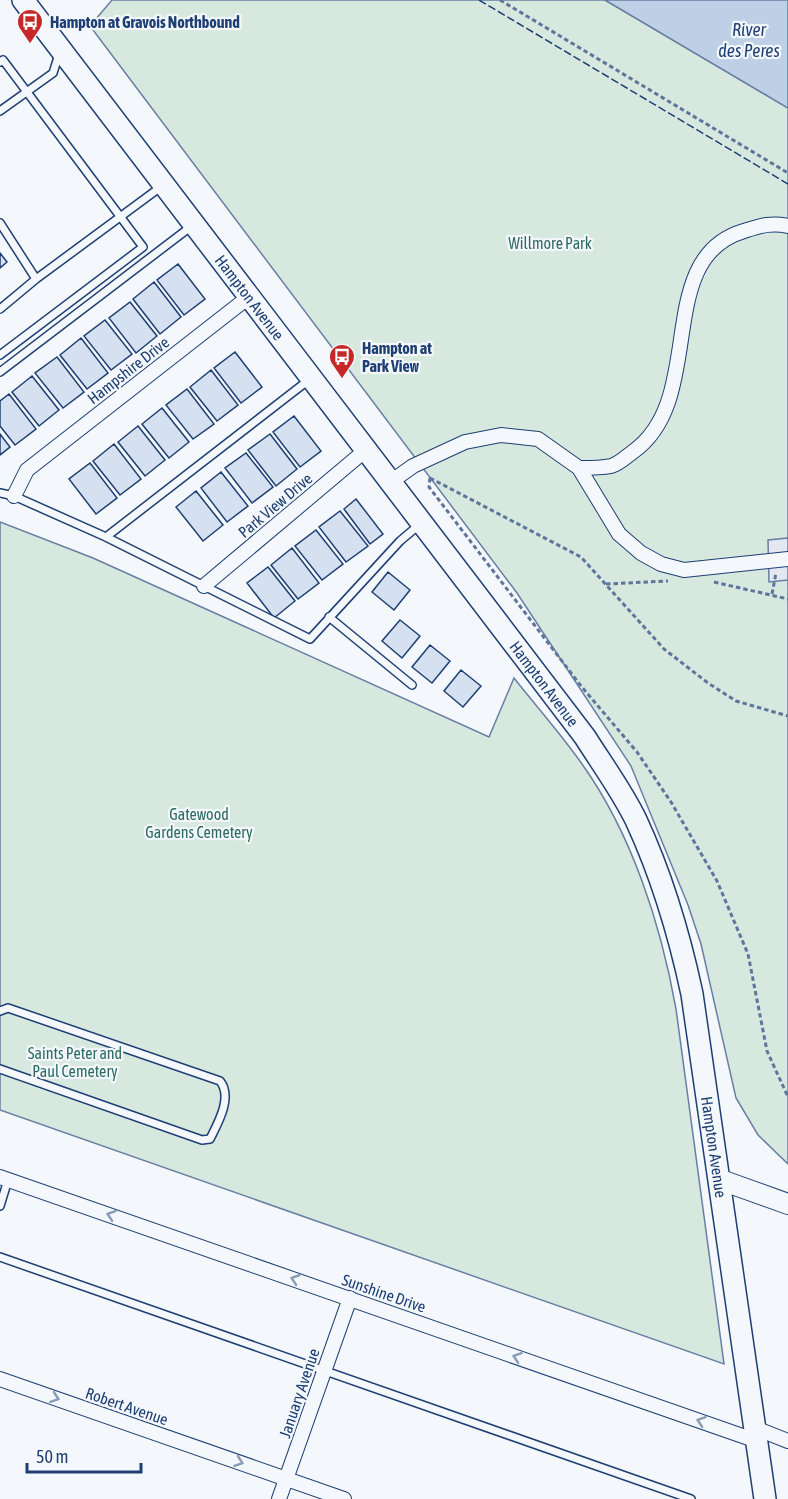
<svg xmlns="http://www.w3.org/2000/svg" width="788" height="1499" font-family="'Asap Condensed',sans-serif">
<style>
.green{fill:#d7e8df;stroke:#687fa3;stroke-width:1.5}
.parking{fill:#e3e8f0;stroke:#687fa3;stroke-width:1.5}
.water{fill:#bed0e5;stroke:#687fa3;stroke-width:1.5}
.building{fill:#d5e0f0;stroke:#1d3f73;stroke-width:1.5}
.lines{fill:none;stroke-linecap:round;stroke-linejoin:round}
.service-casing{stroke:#1d3f73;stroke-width:10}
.minor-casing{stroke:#1d3f73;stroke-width:16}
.secondary-casing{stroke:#1d3f73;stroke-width:22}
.primary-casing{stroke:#1d3f73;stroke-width:24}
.path{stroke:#5e769c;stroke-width:3;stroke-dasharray:4.5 3;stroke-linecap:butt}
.service{stroke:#f4f7fb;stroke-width:7}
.minor{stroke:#f4f7fb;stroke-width:14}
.secondary{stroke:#f4f7fb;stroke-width:20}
.primary{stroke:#f4f7fb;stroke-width:21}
.fence{stroke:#1d3f73;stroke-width:1.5;stroke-dasharray:8 3;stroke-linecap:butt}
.oneway{stroke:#889bb7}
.labels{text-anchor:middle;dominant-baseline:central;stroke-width:4.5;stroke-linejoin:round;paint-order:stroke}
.poi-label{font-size:16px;font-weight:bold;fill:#1d3f73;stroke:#f4f7fb;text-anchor:start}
.park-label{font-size:16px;fill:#2c6c60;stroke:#f4f7fb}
.street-label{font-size:16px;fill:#1d3f73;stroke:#f4f7fb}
.water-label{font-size:18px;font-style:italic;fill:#1d3f73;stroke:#f4f7fb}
</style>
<rect width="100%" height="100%" fill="#f4f7fb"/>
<!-- green -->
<path class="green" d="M 112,0 L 605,0 L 788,108 L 788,1164 L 758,1135 L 736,1098 L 701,944 L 688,905 L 631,766 L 517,593 L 90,26 Z
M 0,522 L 93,558 L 489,737 L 514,678 C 536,706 561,734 582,764 C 632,834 661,925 676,1009 L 724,1364 L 0,1110 Z"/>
<!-- parking -->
<path class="parking" d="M 788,538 L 788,580 L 769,582 L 768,540 Z"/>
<!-- water -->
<path class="water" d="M 605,0 L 788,0 L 788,108 Z"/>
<!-- building -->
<path class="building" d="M 0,253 L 7,262 L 0,268 Z
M 178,264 L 205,299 L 184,315 L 157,280 Z
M 154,282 L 181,317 L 160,334 L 133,299 Z
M 130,302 L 157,336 L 136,353 L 109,318 Z
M 105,320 L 132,354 L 111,370 L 84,336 Z
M 81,338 L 108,373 L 87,389 L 60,355 Z
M 235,352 L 262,387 L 241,403 L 214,368 Z
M 57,357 L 84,392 L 63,408 L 35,373 Z
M 211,370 L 238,405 L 217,421 L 190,387 Z
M 32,376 L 59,410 L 39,426 L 12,392 Z
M 187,389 L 214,424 L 193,439 L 166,405 Z
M 9,394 L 36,429 L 15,445 L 0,426 L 0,401 Z
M 162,408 L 189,442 L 169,458 L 142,424 Z
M 294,416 L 321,451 L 300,467 L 273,432 Z
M 138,426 L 165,460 L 145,476 L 118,442 Z
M 0,434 L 10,447 L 0,455 Z
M 270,434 L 297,469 L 276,486 L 248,450 Z
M 114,444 L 141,479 L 120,495 L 93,461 Z
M 246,453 L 273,487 L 252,503 L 225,468 Z
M 90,463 L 117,498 L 96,514 L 69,479 Z
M 221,472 L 248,506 L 227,522 L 201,488 Z
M 196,491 L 223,525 L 203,541 L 176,507 Z
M 356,499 L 383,534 L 370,544 L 344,509 Z
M 340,511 L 368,546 L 346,562 L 319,527 Z
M 316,530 L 343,564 L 322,580 L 295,546 Z
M 292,548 L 319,583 L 298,599 L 271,565 Z
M 268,567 L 295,601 L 274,618 L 247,583 Z
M 388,572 L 410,590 L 394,610 L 372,592 Z
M 400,620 L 420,636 L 402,658 L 382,641 Z
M 430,645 L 450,661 L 432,683 L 412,667 Z
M 461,670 L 481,686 L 463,707 L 444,691 Z"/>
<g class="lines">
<defs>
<path id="service" d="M 0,62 L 3,60 L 143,247 L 0,355
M 0,111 L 53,73 L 59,54
M 0,223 L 36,279 L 0,309
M 36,279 L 162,186
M 0,372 L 193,225
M 0,493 L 14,496 L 106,537 L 310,639 L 400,541 L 419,525
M 106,537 L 310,379
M 329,617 L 412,685
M 0,1011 L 8,1008 L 220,1081 C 233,1097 218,1123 210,1139 L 202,1140 L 0,1069
M 0,1206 L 8,1180
M 0,1257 L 691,1499"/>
<path id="minor" d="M 579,468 C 590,468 601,468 611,466 C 619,464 627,456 634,451 C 708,397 652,258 744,231 C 760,226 771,222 788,226
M 392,481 L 413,466 L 465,442 L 501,435 L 538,439 L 579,468 L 619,534 L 641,553 L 661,564 L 684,570 L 788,559
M 14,496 L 27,470 L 250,296
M 204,586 L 367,449
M 0,1177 L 757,1441
M 0,1379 L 344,1499
M 755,1428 L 788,1441
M 279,1499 L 350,1298"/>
<path id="secondary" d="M 721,1180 L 788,1204"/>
<g id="primary">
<path id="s1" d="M 23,0 L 585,737 C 602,764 622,791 636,820 C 662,876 679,933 692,994 L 765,1499"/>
</g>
</defs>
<!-- service casing -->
<use href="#service" class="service-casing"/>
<!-- minor casing -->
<use href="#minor" class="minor-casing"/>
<!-- secondary casing -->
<use href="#secondary" class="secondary-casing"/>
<!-- primary casing -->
<use href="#primary" class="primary-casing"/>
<!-- path -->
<path class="path" d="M 500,0 L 788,173
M 430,478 L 429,487 L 581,686 L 637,752 L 671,802 L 717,881 L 748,954 L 767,1051 L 788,1097
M 430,478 L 581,557 L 664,649 L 708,683 L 736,701 L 788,716
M 714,582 L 788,599
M 606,584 L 668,581
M 772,594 L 776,573"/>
<!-- service -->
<use href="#service" class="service"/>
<!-- minor -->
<use href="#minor" class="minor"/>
<!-- secondary -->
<use href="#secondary" class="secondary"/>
<!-- primary -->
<use href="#primary" class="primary"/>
<!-- fence -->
<path class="fence" d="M 479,0 L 788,184"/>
</g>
<!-- one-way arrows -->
<defs><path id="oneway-chevron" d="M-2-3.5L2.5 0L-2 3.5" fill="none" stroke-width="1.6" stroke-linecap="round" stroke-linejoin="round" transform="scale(1.5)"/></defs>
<g class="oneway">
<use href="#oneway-chevron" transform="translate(111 1215) rotate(-161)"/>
<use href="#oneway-chevron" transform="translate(295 1279) rotate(-161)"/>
<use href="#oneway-chevron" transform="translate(517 1357) rotate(-161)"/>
<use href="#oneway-chevron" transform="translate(55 1398) rotate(19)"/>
<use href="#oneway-chevron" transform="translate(701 1421) rotate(-161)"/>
<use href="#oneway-chevron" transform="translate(239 1462) rotate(19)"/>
</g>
<!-- icons -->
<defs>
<symbol id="bus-pin" viewBox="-11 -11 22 30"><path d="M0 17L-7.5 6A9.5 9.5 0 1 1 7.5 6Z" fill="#c62828" stroke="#f4f7fb"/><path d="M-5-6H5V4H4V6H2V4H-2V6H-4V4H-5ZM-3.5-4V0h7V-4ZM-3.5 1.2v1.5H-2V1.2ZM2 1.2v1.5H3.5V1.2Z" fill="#fff"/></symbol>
</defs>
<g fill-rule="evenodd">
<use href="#bus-pin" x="15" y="7" width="30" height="40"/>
<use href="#bus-pin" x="327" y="342" width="30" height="40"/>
</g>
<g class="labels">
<!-- poi labels -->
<g class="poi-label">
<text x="50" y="22">Hampton at Gravois Northbound</text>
<text x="362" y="348">Hampton at<tspan x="362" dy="18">Park View</tspan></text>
</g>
<!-- park labels -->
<g class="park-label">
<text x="550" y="243">Willmore Park</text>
<text x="199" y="814">Gatewood<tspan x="199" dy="18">Gardens Cemetery</tspan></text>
<text x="75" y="1053">Saints Peter and<tspan x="75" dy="18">Paul Cemetery</tspan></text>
</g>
<!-- street labels -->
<g class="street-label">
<text stroke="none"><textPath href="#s1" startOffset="374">Hampton Avenue</textPath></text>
<text transform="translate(128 370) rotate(-38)">Hampshire Drive</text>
<text transform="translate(275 505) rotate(-40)">Park View Drive</text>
<text stroke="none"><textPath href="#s1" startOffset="860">Hampton Avenue</textPath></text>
<text stroke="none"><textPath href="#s1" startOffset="1362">Hampton Avenue</textPath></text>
<text transform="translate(384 1293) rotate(19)">Sunshine Drive</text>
<text transform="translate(299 1393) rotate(-71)">January Avenue</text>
<text transform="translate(127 1406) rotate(19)">Robert Avenue</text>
</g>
<!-- water labels -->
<g class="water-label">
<text x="749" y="29">River<tspan x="749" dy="21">des Peres</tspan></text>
</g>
</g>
<!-- scale -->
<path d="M27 1463v9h114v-9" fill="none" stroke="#1d3f73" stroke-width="3"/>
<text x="36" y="1463" font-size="18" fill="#1d3f73" stroke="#f4f7fb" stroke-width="4.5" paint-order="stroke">50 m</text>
</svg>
